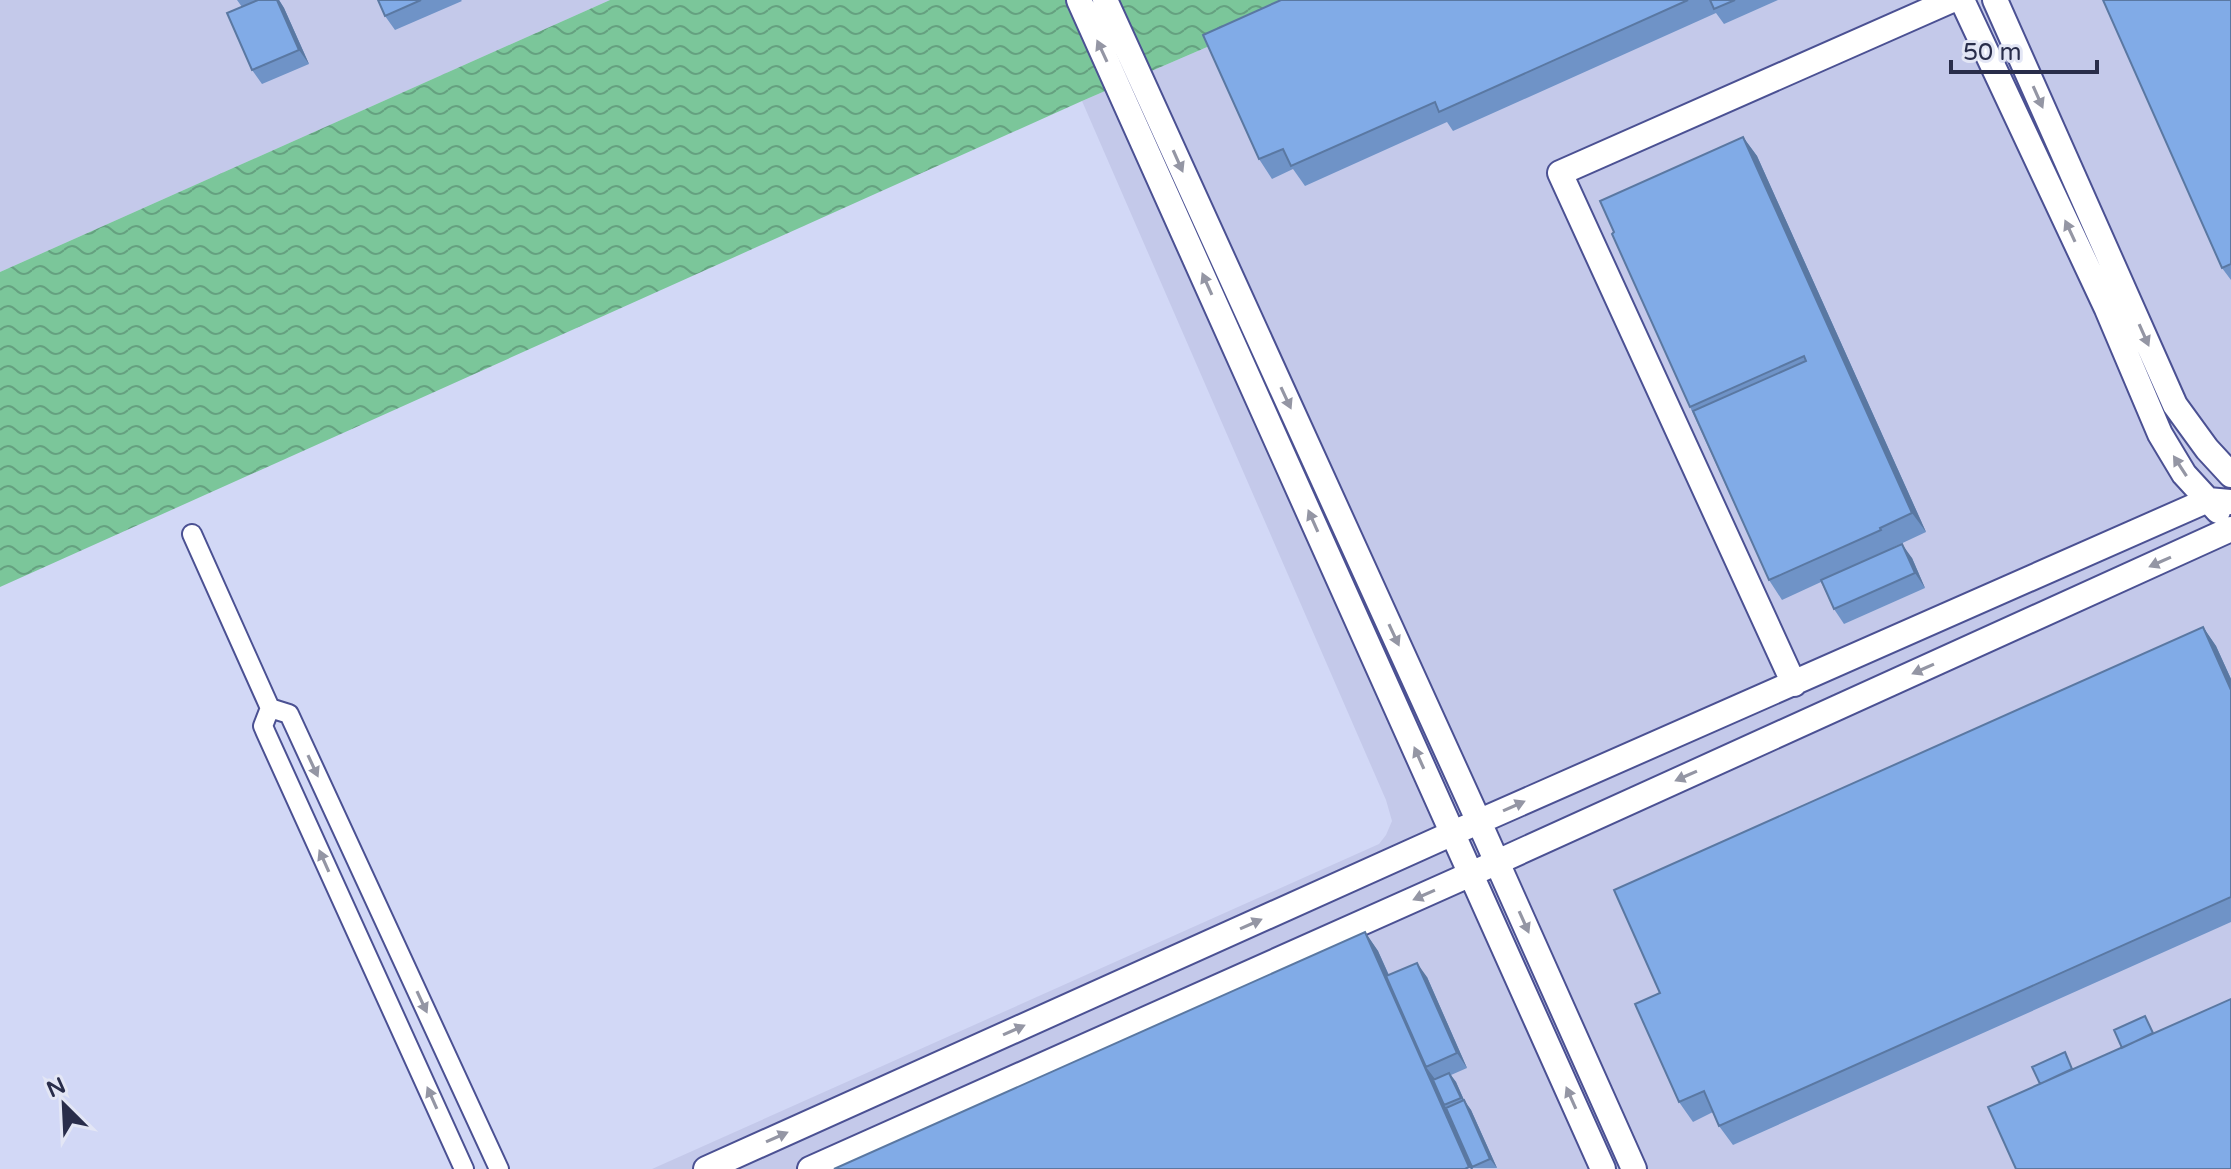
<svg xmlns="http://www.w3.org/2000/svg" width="2231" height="1169" font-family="'Varela Round',sans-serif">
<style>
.built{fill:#c4c9ea}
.water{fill:url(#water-waves)}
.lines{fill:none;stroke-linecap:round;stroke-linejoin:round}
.minor-casing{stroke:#4b5193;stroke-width:22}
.tertiary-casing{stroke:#4b5193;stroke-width:28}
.minor{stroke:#fff;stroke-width:18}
.tertiary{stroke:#fff;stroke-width:24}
.wall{fill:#6f93c7}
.shaded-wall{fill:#5a78a2}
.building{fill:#81abe7;stroke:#5a78a2;stroke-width:2}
.oneway{fill:#9496a4}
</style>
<defs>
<pattern id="water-waves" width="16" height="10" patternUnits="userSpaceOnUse" patternTransform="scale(2)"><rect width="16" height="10" fill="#7bc69a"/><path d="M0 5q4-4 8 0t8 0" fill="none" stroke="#65a180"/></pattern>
</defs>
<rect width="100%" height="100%" fill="#d2d8f6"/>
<!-- built -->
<path class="built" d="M 0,0 L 610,0 L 0,272 Z
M 1316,0 L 2231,0 L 2231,1169 L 652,1169 L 1379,844 L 1386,835 L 1392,821 L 1386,800 L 1082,101 Z"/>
<!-- water -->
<path class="water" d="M 610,0 L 1316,0 L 1082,101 L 0,587 L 0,272 Z"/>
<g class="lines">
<defs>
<path id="minor" d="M 192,534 L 270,708 L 263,726 L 266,733 L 464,1169
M 270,708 L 289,714 L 499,1169"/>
<path id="tertiary" d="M 1079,0 L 1603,1169
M 1105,0 L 1479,822 L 1634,1169
M 1962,0 L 2107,309 L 2160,434 L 2184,474 L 2218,511
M 1995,0 L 2175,405 L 2207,449 L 2231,475
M 1794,684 L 1560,173 L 1952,0
M 706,1169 L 1453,833 L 2208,500 L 2231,502
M 810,1169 L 1471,874 L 2231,529"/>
</defs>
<!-- minor casing -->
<use href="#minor" class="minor-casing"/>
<!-- tertiary casing -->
<use href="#tertiary" class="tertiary-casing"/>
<!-- minor -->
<use href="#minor" class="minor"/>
<!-- tertiary -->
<use href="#tertiary" class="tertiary"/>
</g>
<!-- wall -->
<path class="wall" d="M 237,0 L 279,0 L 284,8 L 309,64 L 262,84 L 252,70 L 242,7 Z
M 378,0 L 461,0 L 462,1 L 395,30 L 385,16 Z
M 1281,0 L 1778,0 L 1724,24 L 1716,13 L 1453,131 L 1447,122 L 1305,186 L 1293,169 L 1272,179 L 1259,159 Z
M 2231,0 L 2231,280 L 2222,268 Z
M 1743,137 L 1757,156 L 1926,532 L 1894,547 L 1912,558 L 1925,588 L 1844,624 L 1834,609 L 1821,582 L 1782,600 L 1769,580 L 1690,407 Z
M 2203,627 L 2216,646 L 2231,679 L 2231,922 L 1733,1145 L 1719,1126 L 1713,1112 L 1693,1122 L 1679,1102 L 1660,993 Z
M 1365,932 L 1378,951 L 1389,975 L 1427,977 L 1467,1068 L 1451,1075 L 1456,1082 L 1464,1100 L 1471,1110 L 1497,1168 L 834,1169 Z"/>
<!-- shaded-wall -->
<path class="shaded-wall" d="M 277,0 L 279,0 L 284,8 L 309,64 L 299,50 Z
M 1743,137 L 1757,156 L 1926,532 L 1912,513 Z
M 1902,544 L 1912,558 L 1925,588 L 1915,573 Z
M 2203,627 L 2216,646 L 2231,679 L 2231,690 Z
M 1365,932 L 1378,951 L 1429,1066 L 1426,1067 L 1435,1079 L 1444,1105 L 1450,1112 L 1473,1169 L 1471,1169 L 1469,1167 Z
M 1417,963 L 1427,977 L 1467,1068 L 1457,1053 Z
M 1449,1073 L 1456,1082 L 1464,1100 L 1471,1110 L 1497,1168 L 1490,1159 L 1467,1107 L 1461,1098 Z"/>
<!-- building -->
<path class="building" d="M 258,0 L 277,0 L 299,50 L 252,70 L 227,13 Z
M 378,0 L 421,0 L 385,16 Z
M 1281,0 L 1688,0 L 1439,112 L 1435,102 L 1291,166 L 1283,149 L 1259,159 L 1203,35 Z
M 1710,0 L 1735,0 L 1714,9 Z
M 2103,0 L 2231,0 L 2231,264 L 2222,268 Z
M 1743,137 L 1912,513 L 1880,528 L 1881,530 L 1769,580 L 1693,411 L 1806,361 L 1804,356 L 1690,407 L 1612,234 L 1614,232 L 1600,201 Z
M 1902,544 L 1915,573 L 1834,609 L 1821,580 Z
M 2203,627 L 2231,690 L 2231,897 L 1719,1126 L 1704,1091 L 1679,1102 L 1635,1004 L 1660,993 L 1614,890 Z
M 1365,932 L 1469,1167 L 1465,1169 L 834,1169 Z
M 1417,963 L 1457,1053 L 1426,1067 L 1386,976 Z
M 2231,999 L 2231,1169 L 2016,1169 L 1988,1107 Z
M 2145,1016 L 2153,1033 L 2122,1048 L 2114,1030 Z
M 2065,1052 L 2072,1069 L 2040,1084 L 2032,1067 Z
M 1449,1073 L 1461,1098 L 1444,1105 L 1433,1080 Z
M 1464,1100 L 1490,1159 L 1472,1167 L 1446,1108 Z"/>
<!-- one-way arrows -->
<defs><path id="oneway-solid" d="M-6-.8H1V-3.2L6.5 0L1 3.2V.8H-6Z" transform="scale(2)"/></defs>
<g class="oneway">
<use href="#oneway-solid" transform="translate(1102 51) rotate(-115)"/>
<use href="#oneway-solid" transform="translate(2038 97) rotate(66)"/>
<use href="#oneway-solid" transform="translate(1178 161) rotate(66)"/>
<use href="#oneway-solid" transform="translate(2070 231) rotate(-115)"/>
<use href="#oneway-solid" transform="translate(1207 284) rotate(-114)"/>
<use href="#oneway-solid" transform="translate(2144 335) rotate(66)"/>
<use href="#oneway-solid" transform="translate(1286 398) rotate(65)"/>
<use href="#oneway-solid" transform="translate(2180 466) rotate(-123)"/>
<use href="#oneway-solid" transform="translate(1313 521) rotate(-114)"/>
<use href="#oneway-solid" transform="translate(2160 562) rotate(156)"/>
<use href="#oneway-solid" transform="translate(1394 635) rotate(65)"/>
<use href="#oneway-solid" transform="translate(1923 669) rotate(156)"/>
<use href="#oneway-solid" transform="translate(1419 758) rotate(-114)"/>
<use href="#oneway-solid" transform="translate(313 766) rotate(65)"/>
<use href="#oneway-solid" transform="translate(1686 776) rotate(156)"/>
<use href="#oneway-solid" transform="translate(1514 806) rotate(-24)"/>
<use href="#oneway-solid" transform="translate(324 861) rotate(-114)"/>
<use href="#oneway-solid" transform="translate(1424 895) rotate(156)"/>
<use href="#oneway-solid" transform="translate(1524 922) rotate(66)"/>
<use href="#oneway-solid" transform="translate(1251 924) rotate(-24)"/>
<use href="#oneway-solid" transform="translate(422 1002) rotate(65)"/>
<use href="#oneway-solid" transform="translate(1014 1030) rotate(-24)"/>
<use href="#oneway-solid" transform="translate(432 1098) rotate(-114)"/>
<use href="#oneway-solid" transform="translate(1571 1098) rotate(-114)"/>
<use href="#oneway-solid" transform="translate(777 1137) rotate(-24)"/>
</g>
<!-- north arrow -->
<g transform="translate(64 1105) rotate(336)" stroke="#e3e6f5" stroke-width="6" paint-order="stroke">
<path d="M0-6L14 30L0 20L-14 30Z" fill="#292d4a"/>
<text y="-12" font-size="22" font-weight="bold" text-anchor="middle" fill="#292d4a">N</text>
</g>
<!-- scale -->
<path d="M1951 60v12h146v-12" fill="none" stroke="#292d4a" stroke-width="4"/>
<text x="1963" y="60" font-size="24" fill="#292d4a" stroke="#e3e6f5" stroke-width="6" paint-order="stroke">50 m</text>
</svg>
